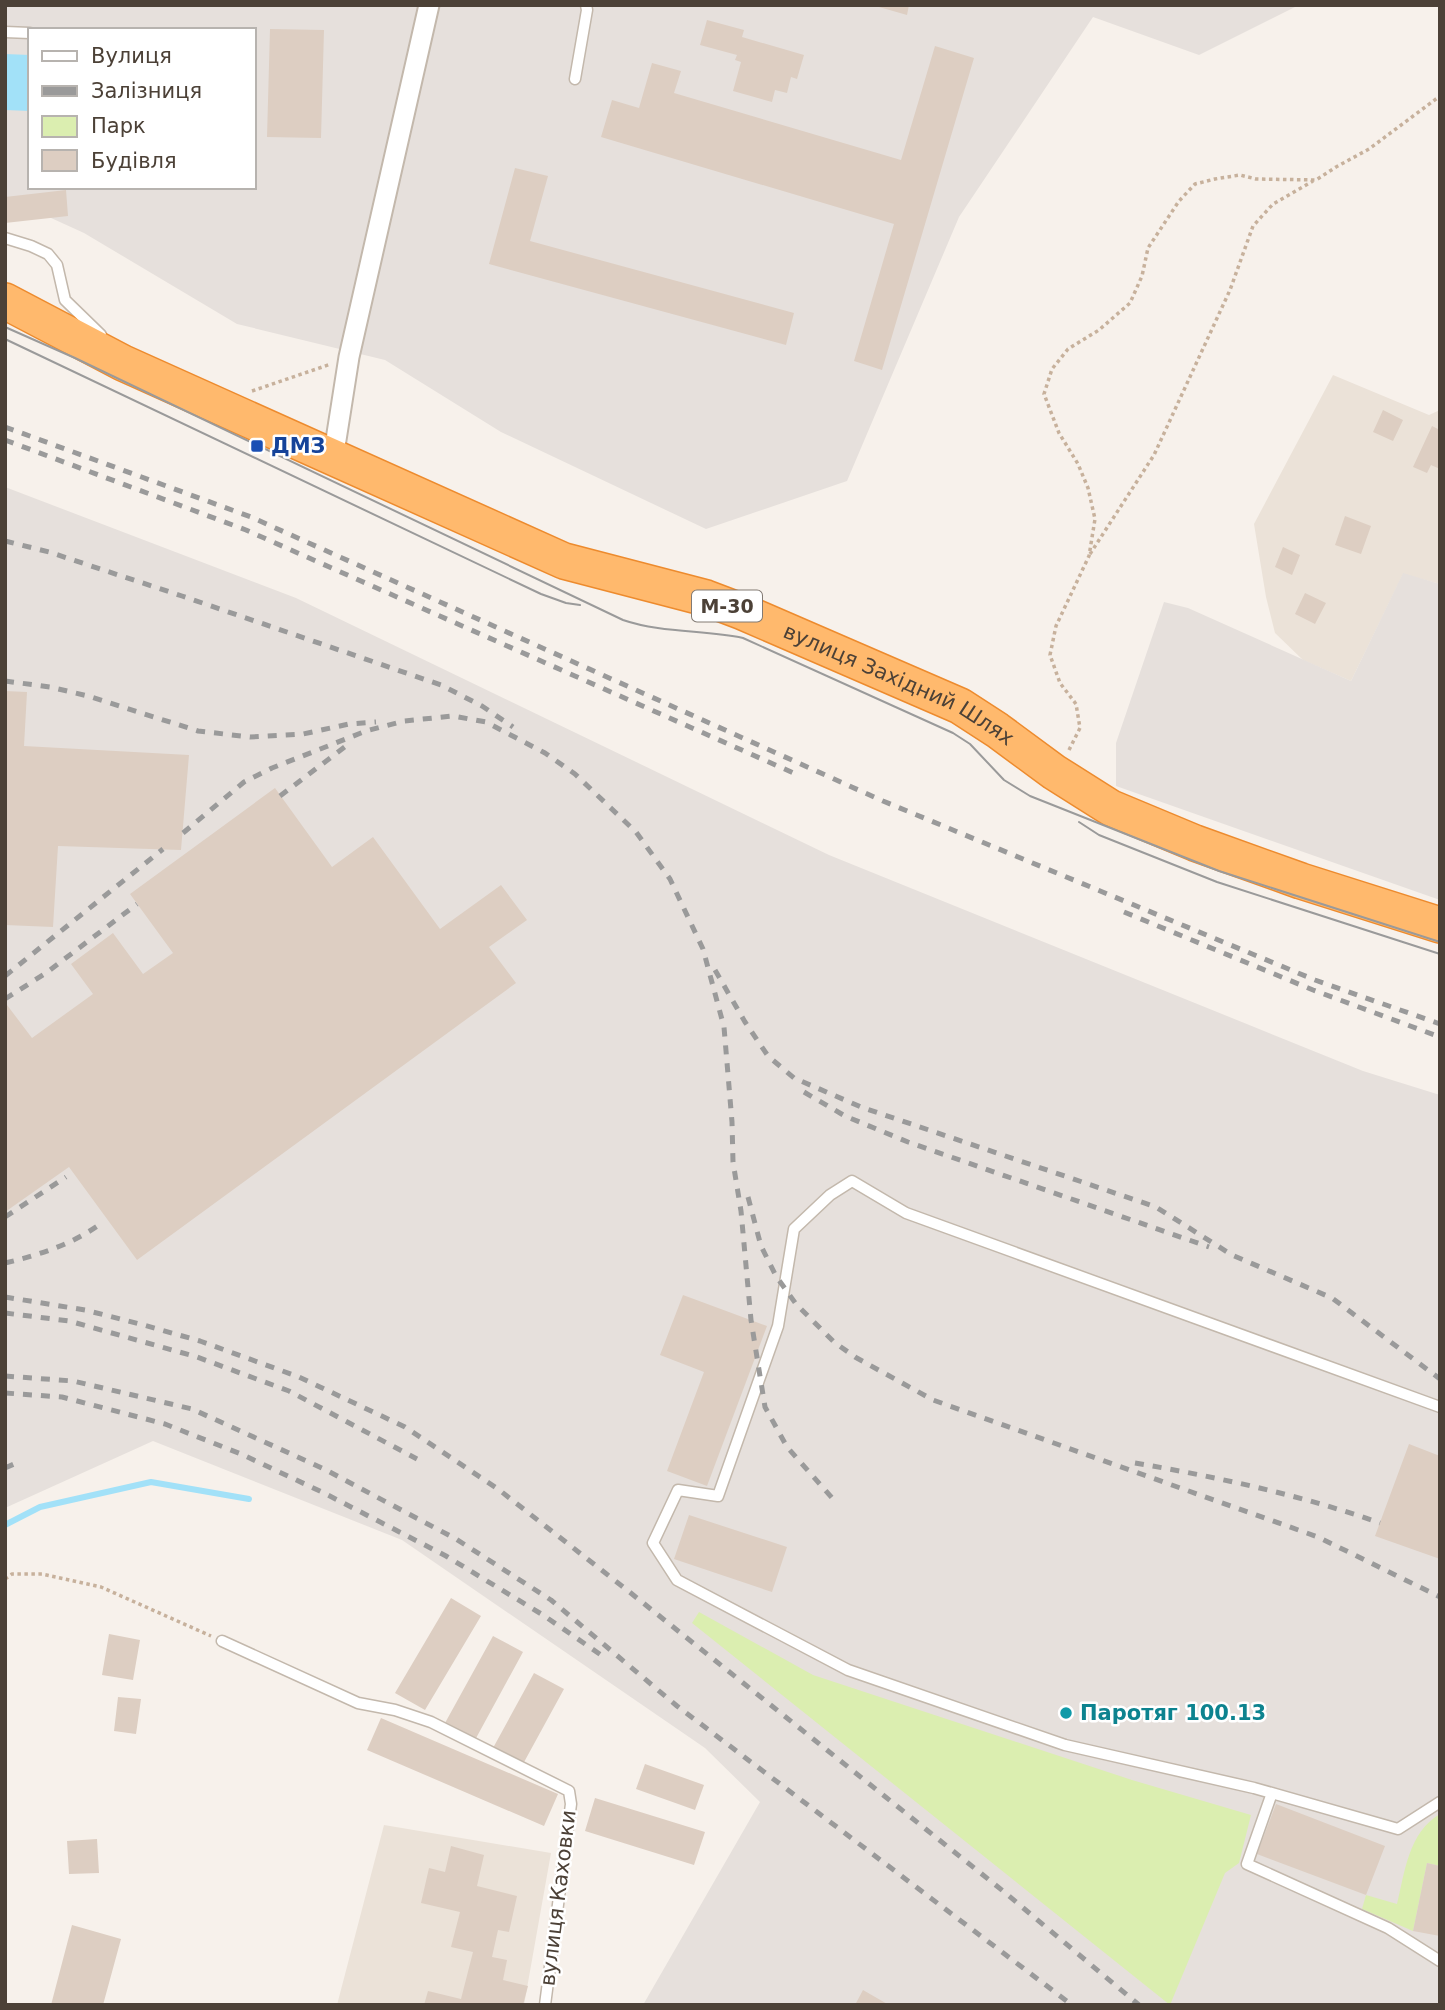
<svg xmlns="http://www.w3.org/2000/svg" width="1445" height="2010" font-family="'DejaVu Sans',sans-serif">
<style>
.residential{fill:#ebe2d8}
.industrial{fill:#e6e0dc;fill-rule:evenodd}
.green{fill:#dbeeb0}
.water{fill:#a2e1f8}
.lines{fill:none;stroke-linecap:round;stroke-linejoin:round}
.stream{stroke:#a2e1f8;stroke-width:6}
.building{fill:#ddcec2}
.lane-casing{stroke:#c3b8ac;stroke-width:13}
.street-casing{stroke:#c3b8ac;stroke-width:23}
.highway-casing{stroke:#ed8b2e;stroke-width:38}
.path{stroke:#c7b19c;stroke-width:3.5;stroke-dasharray:3.5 3.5;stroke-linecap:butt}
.lane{stroke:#fff;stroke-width:10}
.street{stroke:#fff;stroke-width:19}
.highway{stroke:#ffb96d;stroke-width:35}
.tram{stroke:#9a9a9a;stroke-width:2}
.rail{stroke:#9a9a9a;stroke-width:5;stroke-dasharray:9 9;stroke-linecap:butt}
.transit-dot{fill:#1a4fb4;stroke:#fff;stroke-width:2.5}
.culture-dot{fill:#0f9aa8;stroke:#fff;stroke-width:2.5}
.labels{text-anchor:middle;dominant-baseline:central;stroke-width:5;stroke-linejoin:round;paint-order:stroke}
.shield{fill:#fff;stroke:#827a73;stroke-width:2}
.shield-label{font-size:19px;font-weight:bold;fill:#4c4137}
.transit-label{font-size:21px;font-weight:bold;fill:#164399;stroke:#fff;text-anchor:start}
.street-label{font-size:21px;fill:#4c4137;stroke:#fff}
.culture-label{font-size:21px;font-weight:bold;fill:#0d838f;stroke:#fff;text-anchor:start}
</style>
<rect width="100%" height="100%" fill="#f7f1eb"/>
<!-- residential -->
<path class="residential" d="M 1333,375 L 1429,415 L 1440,410 L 1440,584 L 1403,574 L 1351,681 L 1303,660 L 1275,633 L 1266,597 L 1254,524 Z
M 384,1825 L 551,1853 L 524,2005 L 337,2005 Z"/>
<!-- industrial -->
<path class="industrial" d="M 5,5 L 1299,5 L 1199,55 L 1093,17 L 959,217 L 847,481 L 706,529 L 501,432 L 385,360 L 237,324 L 84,233 L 5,197 ZM 30,30 L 254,30 L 254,187 L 30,187 Z
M 5,487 L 296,598 L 829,855 L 1363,1071 L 1440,1095 L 1440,2005 L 643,2005 L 760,1802 L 705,1748 L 402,1540 L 153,1441 L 5,1508 Z
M 1403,573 L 1440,584 L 1440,900 L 1116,786 L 1116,743 L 1164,602 L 1188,608 L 1351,681 Z"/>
<!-- green -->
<path class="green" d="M 699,1612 L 813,1675 L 1132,1780 L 1251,1815 L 1239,1863 L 1225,1873 L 1170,2005 L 692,1623 Z
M 1440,1814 L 1440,1866 L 1427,1863 L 1413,1931 L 1362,1909 L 1366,1895 L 1397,1904 C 1405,1872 1408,1833 1440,1814 Z"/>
<!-- water -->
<path class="water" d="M 5,54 L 30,55 L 30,111 L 5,110 Z"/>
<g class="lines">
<!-- stream -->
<path class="stream" d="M 5,1525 L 40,1507 L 151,1482 L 249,1499"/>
</g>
<!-- building -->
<path class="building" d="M 872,5 L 909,5 L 907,15 Z
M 707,20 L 744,30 L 742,37 L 804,55 L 797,79 L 791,77 L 787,93 L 775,90 L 772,102 L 733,91 L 741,62 L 735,60 L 737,55 L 700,45 Z
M 270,29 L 324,30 L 321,138 L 267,137 Z
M 935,46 L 974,58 L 882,370 L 854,361 L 894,224 L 601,137 L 612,100 L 639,108 L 652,63 L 681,71 L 674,93 L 901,160 Z
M 515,168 L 548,176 L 530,241 L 794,313 L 786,345 L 489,264 Z
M 66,190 L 68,216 L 5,223 L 5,197 Z
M 1383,410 L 1403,420 L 1393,441 L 1373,432 Z
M 1432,426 L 1440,430 L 1440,469 L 1431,465 L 1427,473 L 1413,467 Z
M 1345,516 L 1371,526 L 1361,554 L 1335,545 Z
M 1283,547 L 1300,555 L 1292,575 L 1275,567 Z
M 1305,593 L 1326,603 L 1315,624 L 1295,614 Z
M 5,691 L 27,692 L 24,746 L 189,755 L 181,850 L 58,846 L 53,927 L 5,925 Z
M 275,788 L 332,867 L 373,837 L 440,929 L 501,885 L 527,920 L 489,947 L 516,983 L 137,1260 L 69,1167 L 5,1212 L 5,1006 L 7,1005 L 32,1038 L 93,994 L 71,964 L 113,933 L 143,974 L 173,953 L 130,894 Z
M 683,1295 L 767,1326 L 707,1486 L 667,1471 L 704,1372 L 660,1355 Z
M 1409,1444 L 1440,1456 L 1440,1559 L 1375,1536 Z
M 689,1515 L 787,1547 L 772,1592 L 674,1559 Z
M 451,1598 L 481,1616 L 425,1710 L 395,1693 Z
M 109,1634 L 140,1640 L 133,1680 L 102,1675 Z
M 493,1636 L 523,1652 L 475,1740 L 445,1723 Z
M 534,1673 L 564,1689 L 523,1764 L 493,1748 Z
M 118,1697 L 141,1699 L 136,1734 L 114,1731 Z
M 381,1718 L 558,1794 L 544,1826 L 367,1750 Z
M 645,1764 L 704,1785 L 695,1810 L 636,1789 Z
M 595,1798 L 705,1832 L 694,1865 L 585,1831 Z
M 1276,1804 L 1385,1846 L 1366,1895 L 1257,1854 Z
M 97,1839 L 99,1873 L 69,1874 L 67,1841 Z
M 451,1846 L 484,1855 L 477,1886 L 517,1896 L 509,1932 L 498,1930 L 492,1957 L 507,1960 L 503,1980 L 528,1986 L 523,2005 L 424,2005 L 428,1991 L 461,1999 L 473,1952 L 451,1947 L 460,1912 L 421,1903 L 429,1868 L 445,1872 Z
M 1427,1863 L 1440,1866 L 1440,1936 L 1413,1931 Z
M 72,1925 L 121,1939 L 103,2005 L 51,2005 Z
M 863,1990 L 889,2005 L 855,2005 Z"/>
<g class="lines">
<defs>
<path id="lane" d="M 5,32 L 30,33
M 575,79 L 587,10 L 586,5
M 5,238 L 31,246 L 48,254 L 57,265 L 65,300 L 101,335
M 1440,1407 L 906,1213 L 852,1181 L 830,1195 L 794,1229 L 778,1326 L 718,1496 L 678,1490 L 653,1543 L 677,1580 L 848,1670 L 1065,1745 L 1254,1788 L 1398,1829 L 1440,1802
M 222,1641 L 358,1703 L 395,1710 L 431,1722 L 569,1791 L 571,1804 L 545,2005
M 1272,1793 L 1247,1864 L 1388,1928 L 1440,1961"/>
<path id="street" d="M 333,459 L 349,357 L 429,5"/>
<g id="highway">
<path id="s1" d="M 5,301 L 123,363 L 564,561 L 706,598 L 743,612 L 960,706 L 997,730 L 1054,772 L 1111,808 L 1195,843 L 1301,881 L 1440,925"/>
</g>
</defs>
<!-- lane casing -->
<use href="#lane" class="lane-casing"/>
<!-- street casing -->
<use href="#street" class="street-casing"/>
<!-- highway casing -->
<use href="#highway" class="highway-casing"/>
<!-- path -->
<path class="path" d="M 252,391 L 331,364
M 1090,554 L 1154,455 L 1230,290 L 1253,226 L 1273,204 L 1313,181
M 1069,750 L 1080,728 L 1076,704 L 1060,683 L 1050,655 L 1056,626 L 1089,556 L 1095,519 L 1088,488 L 1078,464 L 1059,433 L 1044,394 L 1052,369 L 1068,349 L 1099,330 L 1130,303 L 1142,276 L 1148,248 L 1179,201 L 1195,184 L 1215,179 L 1240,175 L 1256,179 L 1316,180 L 1336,167 L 1369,149 L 1440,96
M 5,1579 L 12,1574 L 42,1574 L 101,1587 L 211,1636"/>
<!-- lane -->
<use href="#lane" class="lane"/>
<!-- street -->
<use href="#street" class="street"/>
<!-- highway -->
<use href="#highway" class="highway"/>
<!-- tram -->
<path class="tram" d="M 5,327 L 75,358 L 623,620 C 661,633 704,630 743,638 L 953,733 L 970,744 L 1004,780 L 1030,796 L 1219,871 L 1440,942
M 5,339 L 541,594 L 566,603 L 580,605
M 1079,822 L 1099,835 L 1217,882 L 1440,954"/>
<!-- rail -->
<path class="rail" d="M 5,427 L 251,517 L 883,801 L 1315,980 L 1440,1024
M 5,440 L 246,530 L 798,775
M 5,541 L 49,552 L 182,596 L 441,685 L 482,706 L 513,727
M 5,681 L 50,687 L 88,696 L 198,731 L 250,737 L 303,734 L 349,724 L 376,722
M 280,796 L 350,743
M 183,833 L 244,782 L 272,768 L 366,731 L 404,721 L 453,716 L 486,722 L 545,753 L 575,774 L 636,832 L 670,879 L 703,949 L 724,1027 L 732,1122 L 733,1162 L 741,1211 L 751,1320 L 765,1407 L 787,1447 L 834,1500
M 1124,912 L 1313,990 L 1440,1037
M 715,970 L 745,1022 L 768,1056 L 794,1078 L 861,1107 L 1156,1207 L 1232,1255 L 1332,1298 L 1440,1379
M 5,976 L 163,849
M 5,999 L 46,973 L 137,904
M 804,1092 L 845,1116 L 908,1142 L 1209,1247
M 748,1197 L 761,1246 L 776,1276 L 796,1304 L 834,1342 L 855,1357 L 933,1400 L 1318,1537 L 1440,1597
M 5,1217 L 66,1177
M 5,1263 C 39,1255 70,1245 99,1225
M 5,1297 L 85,1310 L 140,1324 L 200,1341 L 299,1377 L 405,1427 L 498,1489 L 627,1590 L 1003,1891 L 1139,2005
M 5,1313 L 69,1321 L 197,1357 L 289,1391 L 417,1459
M 5,1376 L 73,1381 L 192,1409 L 324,1469 L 456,1539 L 551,1600 L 677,1706 L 1072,2005
M 5,1393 L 62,1397 L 165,1424 L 241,1454 L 324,1493 L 446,1556 L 543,1615 L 604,1657
M 1135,1463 C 1217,1477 1301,1495 1380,1523
M 5,1468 L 14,1464"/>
</g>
<!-- markers -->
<rect class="transit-dot" x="250" y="439" width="14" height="14" rx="3.5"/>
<circle class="culture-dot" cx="1066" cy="1713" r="7"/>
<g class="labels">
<!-- shield labels -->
<rect class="shield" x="692" y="590.5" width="70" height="31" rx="5"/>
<g class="shield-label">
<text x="727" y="606">М-30</text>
</g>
<!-- transit labels -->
<g class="transit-label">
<text x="271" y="446">ДМЗ</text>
</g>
<!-- street labels -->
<g class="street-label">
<text stroke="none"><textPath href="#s1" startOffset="975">вулиця Західний Шлях</textPath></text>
<text transform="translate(558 1898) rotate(-83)">вулиця Каховки</text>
</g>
<!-- culture labels -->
<g class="culture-label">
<text x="1080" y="1713">Паротяг 100.13</text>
</g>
</g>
<!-- border -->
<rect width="1445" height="2010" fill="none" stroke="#4c4137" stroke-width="14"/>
<!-- legend -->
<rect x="28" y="28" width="228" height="161" fill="#ffffff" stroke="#b7b3af" stroke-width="2"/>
<rect x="42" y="51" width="35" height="10" fill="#ffffff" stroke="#b7b3af" stroke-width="2"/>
<text x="91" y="63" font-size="21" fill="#4c4137">Вулиця</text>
<rect x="42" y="86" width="35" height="10" fill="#9a9a9a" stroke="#b7b3af" stroke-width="2"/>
<text x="91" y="98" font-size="21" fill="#4c4137">Залізниця</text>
<rect x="42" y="116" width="35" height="21" fill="#dbeeb0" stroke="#b7b3af" stroke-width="2"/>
<text x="91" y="133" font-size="21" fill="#4c4137">Парк</text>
<rect x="42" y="150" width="35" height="21" fill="#ddcec2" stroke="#b7b3af" stroke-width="2"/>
<text x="91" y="168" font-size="21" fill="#4c4137">Будівля</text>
</svg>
